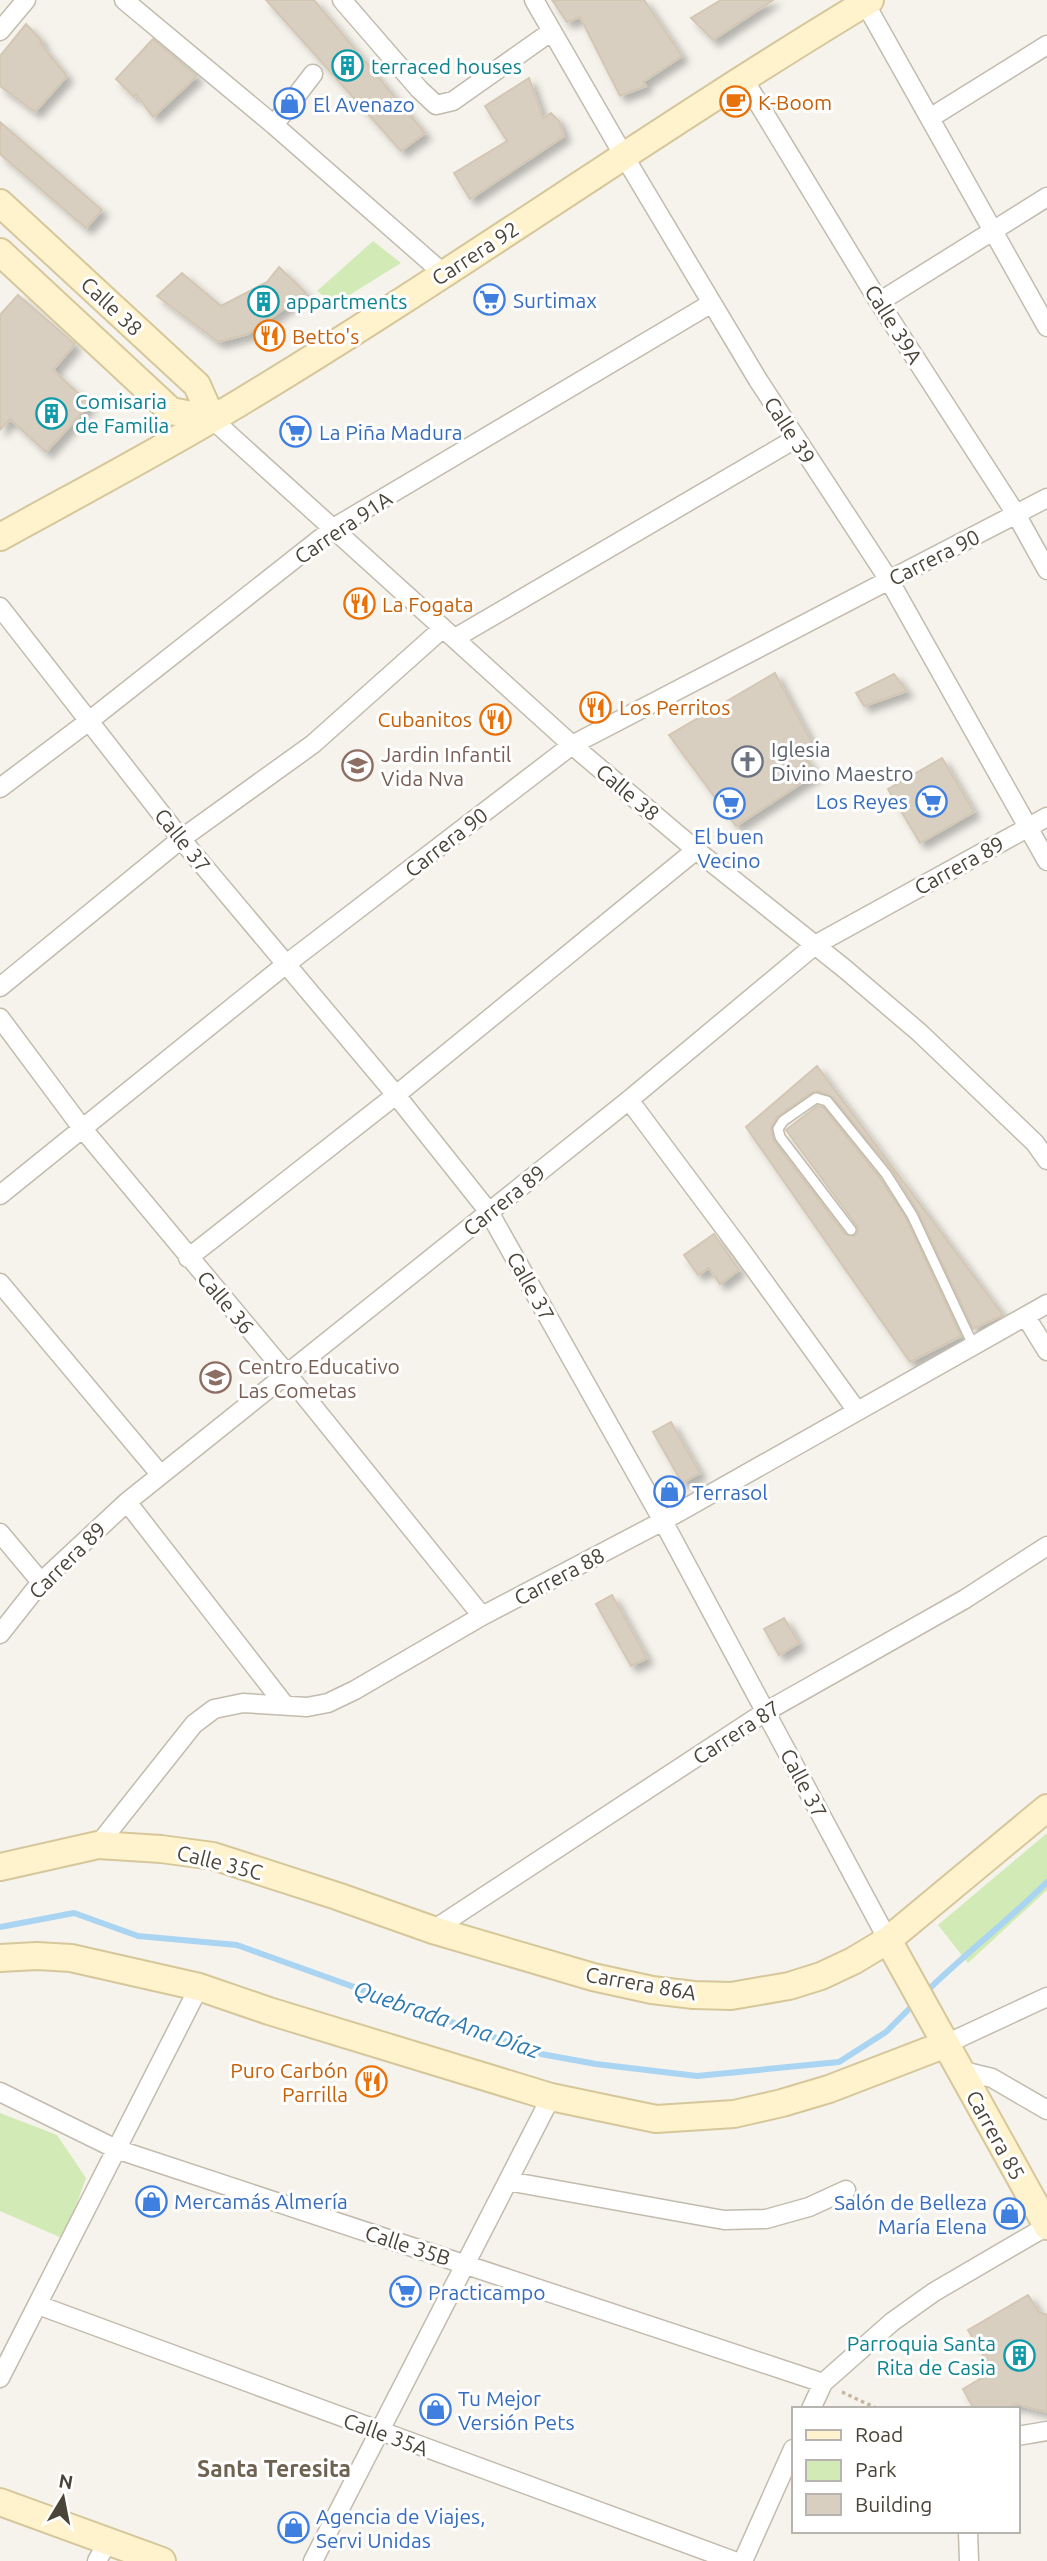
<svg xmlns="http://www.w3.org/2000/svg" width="1047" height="2561" font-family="Ubuntu,sans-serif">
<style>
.green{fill:#d2eab5}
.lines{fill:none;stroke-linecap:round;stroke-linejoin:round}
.stream{stroke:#a9d4f2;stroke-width:6}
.building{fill:#d8cfc1;stroke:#d3c7b4;stroke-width:2;filter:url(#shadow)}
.lane-casing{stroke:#c2bbae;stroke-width:12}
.street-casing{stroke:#c2bbae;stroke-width:21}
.secondary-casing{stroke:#d6c79b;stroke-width:30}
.path{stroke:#c4b79f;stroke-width:3.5;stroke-dasharray:3.5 3.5;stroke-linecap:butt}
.lane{stroke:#fff;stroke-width:9}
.street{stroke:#fff;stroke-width:18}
.secondary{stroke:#fff3cd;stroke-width:26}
.labels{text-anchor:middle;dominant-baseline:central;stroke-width:6;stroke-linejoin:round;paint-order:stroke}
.culture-label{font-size:21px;fill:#0d838f;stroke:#fff;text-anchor:start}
.food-label{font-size:21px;fill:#c56008;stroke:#fff;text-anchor:start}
.shop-label{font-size:21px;fill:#366cbe;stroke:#fff;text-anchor:start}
.street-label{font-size:21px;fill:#4b4439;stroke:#fff}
.worship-label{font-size:21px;fill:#5b616d;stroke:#fff;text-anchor:start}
.education-label{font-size:21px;fill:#785e54;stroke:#fff;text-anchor:start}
.water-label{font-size:23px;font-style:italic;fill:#2e7ab2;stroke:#fff}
.neighbourhood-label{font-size:23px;font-weight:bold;fill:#6e6250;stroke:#fff}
</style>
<defs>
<filter id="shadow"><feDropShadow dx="6" dy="6" stdDeviation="3.5" flood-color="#0004"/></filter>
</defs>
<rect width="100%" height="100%" fill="#f6f3ec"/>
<!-- green -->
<path class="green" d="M 373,241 L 401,263 L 335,304 L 317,291 Z
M 1047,1833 L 1047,1890 L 968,1963 L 938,1925 Z
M 0,2113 L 57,2135 L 86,2178 L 64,2239 L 0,2211 Z"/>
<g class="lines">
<!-- stream -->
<path class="stream" d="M 0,1927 L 74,1913 L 138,1936 L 237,1945 L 541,2054 L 596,2064 L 697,2076 L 839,2062 L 886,2032 L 916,2002
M 926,1992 C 965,1954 1008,1921 1047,1882"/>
</g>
<!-- building -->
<path class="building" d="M 266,0 L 314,0 L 425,133 L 401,151 Z
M 552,0 L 644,0 L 682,56 L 643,82 L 646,86 L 620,96 L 580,17 L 567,22 Z
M 721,0 L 773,0 L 713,40 L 691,18 Z
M 26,24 L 42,41 L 40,43 L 67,76 L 35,112 L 0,86 L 0,56 Z
M 153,39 L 197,76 L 153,117 L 136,94 L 134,97 L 116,79 Z
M 529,78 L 543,118 L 551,113 L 559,121 L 564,136 L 470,199 L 454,173 L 507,141 L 485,106 Z
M 0,122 L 102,210 L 86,228 L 0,154 Z
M 279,267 L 306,293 L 248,334 L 218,342 L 157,296 L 182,273 L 221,306 L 267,282 Z
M 18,295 L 75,344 L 53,370 L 90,404 L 46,452 L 10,419 L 0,430 L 0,315 Z
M 775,673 L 812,743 L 798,748 L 817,773 L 736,826 L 669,735 Z
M 894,674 L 907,691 L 864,706 L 856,693 Z
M 942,758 L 974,812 L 920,843 L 888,789 Z
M 817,1066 L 1003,1315 L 973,1329 L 918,1212 L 892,1170 L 832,1097 L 818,1091 L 813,1092 L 777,1117 L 771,1128 L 774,1141 L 845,1234 L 855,1236 L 858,1232 L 857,1226 L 786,1130 L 817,1106 L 823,1107 L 880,1178 L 906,1218 L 961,1336 L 910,1362 L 746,1127 Z
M 714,1234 L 739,1270 L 720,1284 L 709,1268 L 698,1275 L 684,1255 Z
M 671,1422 L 700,1473 L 682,1483 L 653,1432 Z
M 612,1595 L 647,1658 L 631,1666 L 596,1604 Z
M 784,1618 L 799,1643 L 779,1655 L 764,1629 Z
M 1028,2295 L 1039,2312 L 1047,2315 L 1047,2412 L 1015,2404 L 1006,2409 L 974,2409 L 963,2389 L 993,2371 L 968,2330 Z"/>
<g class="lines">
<defs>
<path id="lane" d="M 851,1230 L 780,1137 L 778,1129 L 783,1121 L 816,1098 L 827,1101 L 886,1174 L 912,1215 L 974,1347"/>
<path id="street" d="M 124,0 L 274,125 L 444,274
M 342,0 L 419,89 L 436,105 L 453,101 L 552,31
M 534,0 L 624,156 L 758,380 L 889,580 L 1047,861
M 865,3 L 1047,327
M 0,31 L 26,0
M 743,78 L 879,302 L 1016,514 L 1047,570
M 930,118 L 1047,45
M 274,125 L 313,74
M 879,302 L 1047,197
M 212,419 L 572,745 L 696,850 L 845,969 L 920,1033 L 1035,1143 L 1047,1160
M 0,607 L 181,839 L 396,1095 L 489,1212 L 663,1521 L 888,1940
M 455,638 L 795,439
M 0,788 L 89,721 L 335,527 L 712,303
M 0,987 L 181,839 L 313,744 L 442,629
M 0,1018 L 82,1128 L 287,1374 L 482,1616
M 629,1100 L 741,1250 L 857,1411
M 0,1195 L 285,965 L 572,745 L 1047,498
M 188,1258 L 396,1095 L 696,850
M 0,1283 L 160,1474
M 1026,1317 L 1047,1351
M 127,1502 L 284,1704
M 0,1533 L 41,1582
M 0,1634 L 41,1582 L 127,1502 L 629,1100 L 815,945 L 1047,817
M 98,1845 L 194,1724 L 214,1709 L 243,1703 L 307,1707 L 328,1703 L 355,1690 L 482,1616 L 663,1521 L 1047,1304
M 433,1930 L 765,1712 L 965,1599 L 1047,1546
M 946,2044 L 1047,1997
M 959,2070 L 992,2078 L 1047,2110
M 0,2092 L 116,2149 L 823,2383
M 508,2181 L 724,2220 L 766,2219 L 809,2207 L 846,2190
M 38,2305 L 734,2561
M 0,2378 L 199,1987
M 811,2409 L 823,2383 L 892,2322 L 934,2292 L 1047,2226
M 1017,2436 L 1047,2431
M 968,2531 L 969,2561
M 97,2561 L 108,2541
M 313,2561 L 551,2097
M 743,2561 L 793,2449"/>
<path id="secondary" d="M 0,203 L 197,385 L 212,419
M 0,252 L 171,411 L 212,419
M 0,537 C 85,490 171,445 254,394 C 463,267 661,126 870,0
M 0,1867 L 98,1845 L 161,1849 L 213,1856 L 337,1896 L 433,1930 L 593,1977 L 652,1990 L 694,1995 L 731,1996 L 789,1986 L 821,1976 L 853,1961 L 888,1940 L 1047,1808
M 888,1940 L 1047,2226
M 0,1958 L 37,1956 L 71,1958 L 199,1987 L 269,2011 L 551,2097 L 656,2119 L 734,2114 L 782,2103 L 829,2089 L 946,2044
M 0,2502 L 162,2561"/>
</defs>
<!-- lane casing -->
<use href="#lane" class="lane-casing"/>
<!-- street casing -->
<use href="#street" class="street-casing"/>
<!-- secondary casing -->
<use href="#secondary" class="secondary-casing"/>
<!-- path -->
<path class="path" d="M 842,2392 L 878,2409"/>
<!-- lane -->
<use href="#lane" class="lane"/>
<!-- street -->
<use href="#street" class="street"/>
<!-- secondary -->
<use href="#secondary" class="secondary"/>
</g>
<!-- icons -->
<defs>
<symbol id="building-ring" viewBox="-11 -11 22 22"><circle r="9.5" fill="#fff" stroke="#0f9aa8" stroke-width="1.5"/><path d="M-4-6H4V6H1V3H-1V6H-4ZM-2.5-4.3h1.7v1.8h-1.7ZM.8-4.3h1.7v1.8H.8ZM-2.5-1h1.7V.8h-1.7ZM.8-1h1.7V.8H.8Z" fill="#0f9aa8"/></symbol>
<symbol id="cafe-ring" viewBox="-11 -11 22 22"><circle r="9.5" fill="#fff" stroke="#e8710a" stroke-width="1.5"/><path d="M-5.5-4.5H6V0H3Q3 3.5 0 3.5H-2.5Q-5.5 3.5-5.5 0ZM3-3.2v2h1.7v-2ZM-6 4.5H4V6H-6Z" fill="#e8710a"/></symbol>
<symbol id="shop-ring" viewBox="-11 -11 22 22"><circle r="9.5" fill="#fff" stroke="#3f7fe0" stroke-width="1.5"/><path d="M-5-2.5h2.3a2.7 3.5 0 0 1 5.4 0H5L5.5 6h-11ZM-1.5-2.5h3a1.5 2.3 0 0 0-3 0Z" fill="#3f7fe0"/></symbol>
<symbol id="supermarket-ring" viewBox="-11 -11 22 22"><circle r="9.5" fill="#fff" stroke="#3f7fe0" stroke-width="1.5"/><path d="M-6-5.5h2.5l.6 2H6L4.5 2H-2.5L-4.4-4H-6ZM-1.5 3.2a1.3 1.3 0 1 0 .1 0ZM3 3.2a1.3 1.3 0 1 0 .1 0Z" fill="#3f7fe0"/></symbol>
<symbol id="restaurant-ring" viewBox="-11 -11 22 22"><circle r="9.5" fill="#fff" stroke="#e8710a" stroke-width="1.5"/><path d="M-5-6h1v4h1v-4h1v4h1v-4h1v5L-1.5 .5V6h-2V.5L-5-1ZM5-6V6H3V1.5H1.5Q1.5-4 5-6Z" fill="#e8710a"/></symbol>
<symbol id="church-ring" viewBox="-11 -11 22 22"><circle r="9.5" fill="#fff" stroke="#6b7280" stroke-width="1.5"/><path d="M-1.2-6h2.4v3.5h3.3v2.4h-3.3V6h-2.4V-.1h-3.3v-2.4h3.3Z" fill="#6b7280"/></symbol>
<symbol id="school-ring" viewBox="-11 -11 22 22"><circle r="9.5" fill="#fff" stroke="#8d6e63" stroke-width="1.5"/><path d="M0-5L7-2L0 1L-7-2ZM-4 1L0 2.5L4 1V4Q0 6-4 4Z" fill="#8d6e63"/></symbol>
</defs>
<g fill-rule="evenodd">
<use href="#building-ring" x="330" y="48" width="35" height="35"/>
<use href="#cafe-ring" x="718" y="84" width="35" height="35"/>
<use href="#shop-ring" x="272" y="86" width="35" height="35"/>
<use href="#supermarket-ring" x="472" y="282" width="35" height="35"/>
<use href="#building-ring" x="246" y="284" width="35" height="35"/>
<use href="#restaurant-ring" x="252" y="318" width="35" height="35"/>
<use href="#building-ring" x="34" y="396" width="35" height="35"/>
<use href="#supermarket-ring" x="278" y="414" width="35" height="35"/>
<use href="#restaurant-ring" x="342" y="586" width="35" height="35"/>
<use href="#restaurant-ring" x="578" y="690" width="35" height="35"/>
<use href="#restaurant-ring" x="478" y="702" width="35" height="35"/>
<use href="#church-ring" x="730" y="744" width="35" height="35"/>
<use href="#school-ring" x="340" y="748" width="35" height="35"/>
<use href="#supermarket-ring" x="914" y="784" width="35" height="35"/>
<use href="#supermarket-ring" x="712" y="786" width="35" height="35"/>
<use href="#school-ring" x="198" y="1360" width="35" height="35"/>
<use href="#shop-ring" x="652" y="1474" width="35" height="35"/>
<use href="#restaurant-ring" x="354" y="2064" width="35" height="35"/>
<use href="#shop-ring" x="134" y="2184" width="35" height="35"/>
<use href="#shop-ring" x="992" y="2196" width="35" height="35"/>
<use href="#supermarket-ring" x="388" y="2274" width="35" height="35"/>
<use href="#building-ring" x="1002" y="2338" width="35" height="35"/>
<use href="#shop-ring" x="418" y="2392" width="35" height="35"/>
<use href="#shop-ring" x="276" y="2510" width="35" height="35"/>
</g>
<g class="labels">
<!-- culture labels -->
<g class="culture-label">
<text x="371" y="66">terraced houses</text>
<text x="286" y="301">appartments</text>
<text x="75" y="401">Comisaria<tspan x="75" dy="24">de Familia</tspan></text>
<text x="996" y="2343" text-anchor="end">Parroquia Santa<tspan x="996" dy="24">Rita de Casia</tspan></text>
</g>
<!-- food labels -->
<g class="food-label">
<text x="758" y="102">K-Boom</text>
<text x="292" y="336">Betto's</text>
<text x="382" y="604">La Fogata</text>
<text x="619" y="707">Los Perritos</text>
<text x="472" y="719" text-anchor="end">Cubanitos</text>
<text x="348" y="2070" text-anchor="end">Puro Carbón<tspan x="348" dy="24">Parrilla</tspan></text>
</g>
<!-- shop labels -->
<g class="shop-label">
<text x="313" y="104">El Avenazo</text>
<text x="513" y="300">Surtimax</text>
<text x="319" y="432">La Piña Madura</text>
<text x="908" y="801" text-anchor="end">Los Reyes</text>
<text x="729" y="836" text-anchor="middle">El buen<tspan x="729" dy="24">Vecino</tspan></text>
<text x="692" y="1492">Terrasol</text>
<text x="174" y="2201">Mercamás Almería</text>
<text x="987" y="2202" text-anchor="end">Salón de Belleza<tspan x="987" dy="24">María Elena</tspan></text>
<text x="428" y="2292">Practicampo</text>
<text x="458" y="2398">Tu Mejor<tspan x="458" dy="24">Versión Pets</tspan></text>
<text x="316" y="2516">Agencia de Viajes,<tspan x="316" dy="24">Servi Unidas</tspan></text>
</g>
<!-- street labels -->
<g class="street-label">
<text transform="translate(475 253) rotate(-33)">Carrera 92</text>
<text transform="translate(112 306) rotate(43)">Calle 38</text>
<text transform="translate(894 324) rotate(58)">Calle 39A</text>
<text transform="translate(790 430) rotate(57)">Calle 39</text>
<text transform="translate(343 527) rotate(-34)">Carrera 91A</text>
<text transform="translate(934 557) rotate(-27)">Carrera 90</text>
<text transform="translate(628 792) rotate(40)">Calle 38</text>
<text transform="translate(183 840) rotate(51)">Calle 37</text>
<text transform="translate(446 842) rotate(-38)">Carrera 90</text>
<text transform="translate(959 865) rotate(-29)">Carrera 89</text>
<text transform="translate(504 1200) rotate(-39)">Carrera 89</text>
<text transform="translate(531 1286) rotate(61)">Calle 37</text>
<text transform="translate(226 1302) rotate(50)">Calle 36</text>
<text transform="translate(67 1560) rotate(-45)">Carrera 89</text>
<text transform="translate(559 1576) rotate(-28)">Carrera 88</text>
<text transform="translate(736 1732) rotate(-33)">Carrera 87</text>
<text transform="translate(804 1783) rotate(62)">Calle 37</text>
<text transform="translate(220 1862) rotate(14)">Calle 35C</text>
<text transform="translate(641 1983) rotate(10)">Carrera 86A</text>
<text transform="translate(996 2135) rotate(61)">Carrera 85</text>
<text transform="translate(408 2245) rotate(18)">Calle 35B</text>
<text transform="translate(386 2434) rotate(20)">Calle 35A</text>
</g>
<!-- worship labels -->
<g class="worship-label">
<text x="771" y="749">Iglesia<tspan x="771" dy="24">Divino Maestro</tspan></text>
</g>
<!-- education labels -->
<g class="education-label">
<text x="381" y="754">Jardin Infantil<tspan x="381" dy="24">Vida Nva</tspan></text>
<text x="238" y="1366">Centro Educativo<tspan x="238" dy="24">Las Cometas</tspan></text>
</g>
<!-- water labels -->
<g class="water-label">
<text transform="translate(447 2019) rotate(19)">Quebrada Ana Díaz</text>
</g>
<!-- neighbourhood labels -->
<g class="neighbourhood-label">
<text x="274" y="2468">Santa Teresita</text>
</g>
</g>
<!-- legend -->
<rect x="792" y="2407" width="228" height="126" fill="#ffffff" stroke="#b7b4b0" stroke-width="2"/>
<rect x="806" y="2430" width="35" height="10" fill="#fff3cd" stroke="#b7b4b0" stroke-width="2"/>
<text x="855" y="2442" font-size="21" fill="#4b4439">Road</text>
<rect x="806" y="2460" width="35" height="21" fill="#d2eab5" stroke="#b7b4b0" stroke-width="2"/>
<text x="855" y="2477" font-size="21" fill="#4b4439">Park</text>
<rect x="806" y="2494" width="35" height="21" fill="#d8cfc1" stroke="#b7b4b0" stroke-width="2"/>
<text x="855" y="2512" font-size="21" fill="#4b4439">Building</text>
<!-- north arrow -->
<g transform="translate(63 2498) rotate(10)" stroke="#ffffff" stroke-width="5" paint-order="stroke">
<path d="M0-5L12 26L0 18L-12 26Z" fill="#4b4439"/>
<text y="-10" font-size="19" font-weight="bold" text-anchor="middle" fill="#4b4439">N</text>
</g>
</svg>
